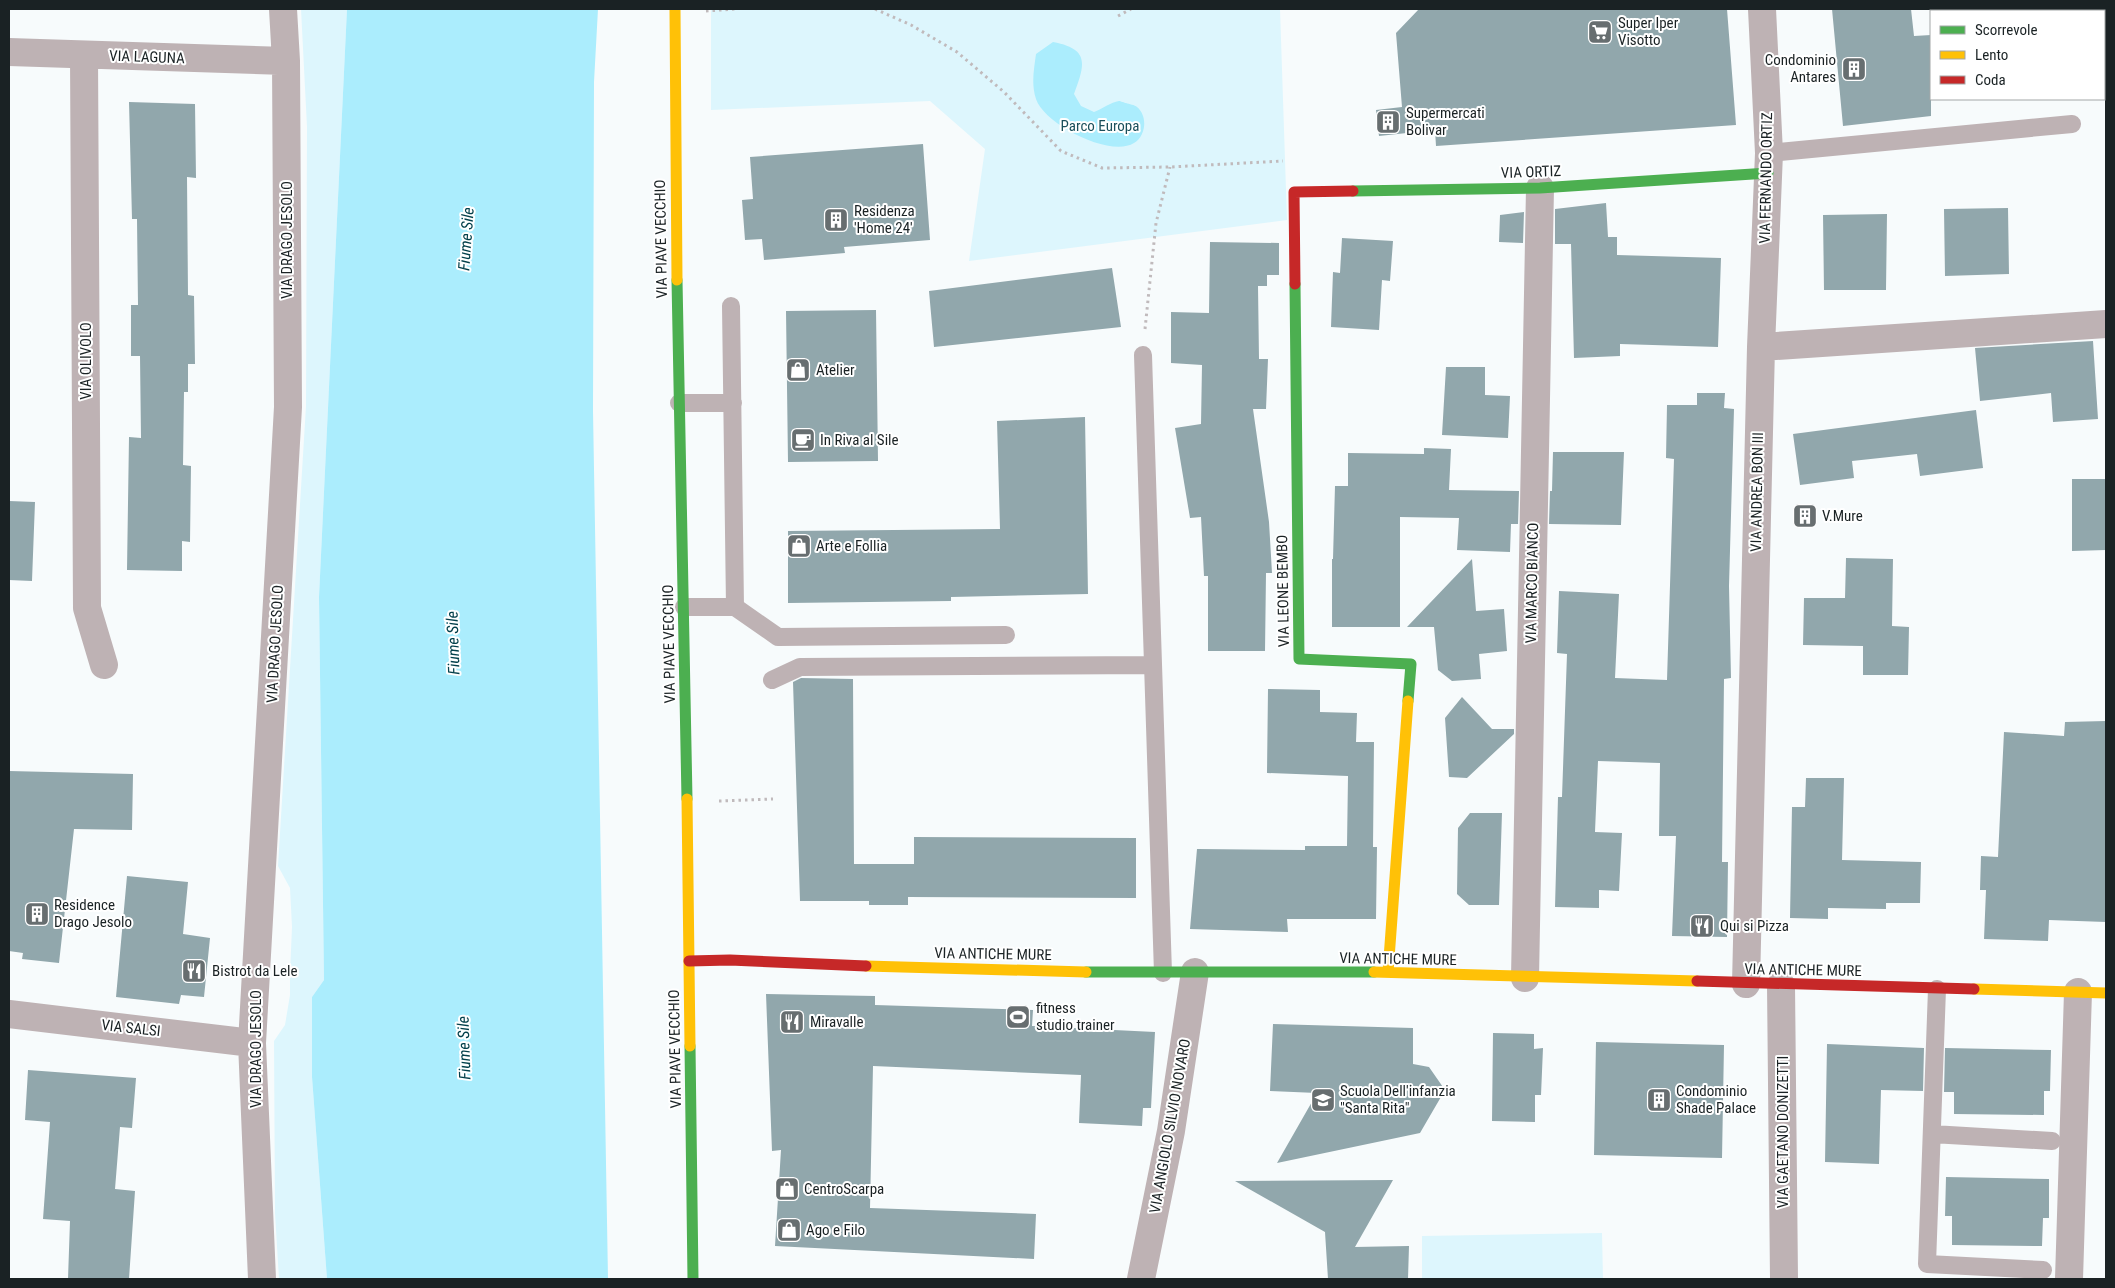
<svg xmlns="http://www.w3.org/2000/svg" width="2115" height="1288" font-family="'Roboto Condensed',sans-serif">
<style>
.green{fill:#ddf6fd}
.water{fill:#abedfd}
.building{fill:#91a7ac}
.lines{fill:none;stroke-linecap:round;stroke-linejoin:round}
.path{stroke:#c0babc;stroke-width:3;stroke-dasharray:2.5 4;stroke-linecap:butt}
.lane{stroke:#beb2b4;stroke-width:18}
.street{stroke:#beb2b4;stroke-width:28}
.fast{stroke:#4caf50;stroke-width:11}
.slow{stroke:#ffc107;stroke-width:11}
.jam{stroke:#c62828;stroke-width:11}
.labels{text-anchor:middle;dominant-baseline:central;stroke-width:4;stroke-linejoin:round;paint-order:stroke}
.poi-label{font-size:15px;fill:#1a2224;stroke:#fff;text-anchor:start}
.street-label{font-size:15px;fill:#1a2224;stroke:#fff}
.park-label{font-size:15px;fill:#1a4f5b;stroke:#fff}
.water-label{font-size:16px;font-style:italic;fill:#03404b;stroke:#fff}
</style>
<rect width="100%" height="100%" fill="#f7fbfc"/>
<!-- green -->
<path class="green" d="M 301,9 L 347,9 L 319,597 L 324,980 L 312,997 L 312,1077 L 327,1279 L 279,1279 L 275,1213 L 274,1041 L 285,1025 L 290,995 L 290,973 L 292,927 L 290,888 L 278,866 L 306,406 L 307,127 Z
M 711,9 L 1280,9 L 1287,220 L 969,261 L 985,149 L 930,101 L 711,110 Z
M 1602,1233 L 1603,1279 L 1422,1279 L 1422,1236 Z"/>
<!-- water -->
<path class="water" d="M 347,9 L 598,9 L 594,82 L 593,411 L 608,1279 L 327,1279 L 312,1077 L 312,997 L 324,980 L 319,597 Z
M 1053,42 C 1090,49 1085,64 1074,94 L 1081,106 L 1094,112 C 1102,109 1111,102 1119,101 C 1120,101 1125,103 1126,103 C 1129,104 1135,105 1137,107 C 1148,116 1146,136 1134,143 C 1110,158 1044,124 1036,99 C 1031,84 1034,69 1036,54 Z"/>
<!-- building -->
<path class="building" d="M 1419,9 L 1727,9 L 1736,125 L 1436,146 L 1435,130 L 1379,136 L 1376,110 L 1402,107 L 1396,33 Z
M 1832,9 L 1911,9 L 1914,36 L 1931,35 L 1931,116 L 1843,126 Z
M 129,102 L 195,104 L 196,178 L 187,177 L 188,295 L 194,296 L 195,364 L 188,364 L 188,392 L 184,392 L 183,465 L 191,466 L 190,542 L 182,541 L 182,571 L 127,570 L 129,437 L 141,438 L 140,356 L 131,356 L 131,305 L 138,305 L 137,219 L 132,219 Z
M 923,144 L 930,240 L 844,247 L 845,253 L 764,260 L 762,239 L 745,240 L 742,200 L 753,199 L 750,157 Z
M 1606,203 L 1608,237 L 1617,237 L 1617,255 L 1721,258 L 1718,347 L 1620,344 L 1620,356 L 1574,358 L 1571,244 L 1555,244 L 1555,209 Z
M 2008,208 L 2009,274 L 1945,276 L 1944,209 Z
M 1524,212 L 1523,243 L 1499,242 L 1500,215 Z
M 1887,214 L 1886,290 L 1824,290 L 1823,215 Z
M 1342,238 L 1393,241 L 1390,281 L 1382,280 L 1379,330 L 1331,327 L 1333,272 L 1340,273 Z
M 1210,242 L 1279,243 L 1279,275 L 1267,275 L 1267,286 L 1258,286 L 1259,359 L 1268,359 L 1266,409 L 1253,409 L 1269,522 L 1272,573 L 1266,573 L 1265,651 L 1208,651 L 1208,576 L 1204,576 L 1201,517 L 1190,518 L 1175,428 L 1201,424 L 1202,365 L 1171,363 L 1171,312 L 1209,313 Z
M 1112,268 L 1121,327 L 934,347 L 929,291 Z
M 876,310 L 878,461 L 788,462 L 786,311 Z
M 2093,341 L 2098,419 L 2053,422 L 2051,393 L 1980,401 L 1975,348 Z
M 1446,367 L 1485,367 L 1485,395 L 1510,396 L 1508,438 L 1442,435 Z
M 1697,393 L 1725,393 L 1724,408 L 1734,409 L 1729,586 L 1731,678 L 1724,679 L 1722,862 L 1728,862 L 1727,937 L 1672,936 L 1676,836 L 1659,836 L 1660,763 L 1598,761 L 1595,832 L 1622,833 L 1619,891 L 1599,890 L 1599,908 L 1555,907 L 1558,797 L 1562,797 L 1567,654 L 1557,653 L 1559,591 L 1619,594 L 1615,678 L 1667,680 L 1674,459 L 1666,458 L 1667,405 L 1697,405 Z
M 1976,410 L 1983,468 L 1920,476 L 1917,454 L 1852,461 L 1854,478 L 1800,485 L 1793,434 Z
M 1085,417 L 1088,594 L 951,597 L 951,601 L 788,603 L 788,531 L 1000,529 L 997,421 Z
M 1424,448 L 1451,449 L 1449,490 L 1519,491 L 1518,524 L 1511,524 L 1510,552 L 1457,550 L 1459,518 L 1400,517 L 1400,627 L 1332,627 L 1332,559 L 1333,559 L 1335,486 L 1348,486 L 1348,453 L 1424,454 Z
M 1553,452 L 1624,452 L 1621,525 L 1549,524 L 1550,491 L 1552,491 Z
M 2072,479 L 2106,479 L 2106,550 L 2072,551 Z
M 9,501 L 35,502 L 32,581 L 9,580 Z
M 1846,558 L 1893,559 L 1892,626 L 1909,627 L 1908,675 L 1863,675 L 1863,646 L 1803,645 L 1804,598 L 1845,598 Z
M 1472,559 L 1476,611 L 1504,609 L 1507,651 L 1479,654 L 1481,679 L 1452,681 L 1438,670 L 1434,627 L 1407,627 Z
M 801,678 L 853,679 L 854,864 L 914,864 L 914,837 L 1136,838 L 1136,898 L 908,897 L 908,905 L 869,905 L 869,901 L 800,901 L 793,682 Z
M 1268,689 L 1320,690 L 1320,712 L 1357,713 L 1356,742 L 1374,742 L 1373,847 L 1377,847 L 1376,919 L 1287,919 L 1288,932 L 1190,929 L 1197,849 L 1305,850 L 1305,846 L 1347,846 L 1348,776 L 1267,773 Z
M 1462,697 L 1492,729 L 1514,729 L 1514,734 L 1467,778 L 1449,777 L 1445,718 Z
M 2106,721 L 2106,922 L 2049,920 L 2048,941 L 1984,939 L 1986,890 L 1980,890 L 1981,856 L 1998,857 L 2004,732 L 2064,736 L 2065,722 Z
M 9,771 L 133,774 L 132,830 L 74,829 L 59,963 L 22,959 L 23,953 L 9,951 Z
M 1806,778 L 1844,778 L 1842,860 L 1921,862 L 1920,903 L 1886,903 L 1886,909 L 1828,908 L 1828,919 L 1790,918 L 1792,807 L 1805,807 Z
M 1470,813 L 1502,813 L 1499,905 L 1469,905 L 1457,894 L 1458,828 Z
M 127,876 L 188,882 L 183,934 L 210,938 L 204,997 L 181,995 L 179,1004 L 116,997 Z
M 766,994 L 875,996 L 875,1005 L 1033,1010 L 1032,1026 L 1155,1032 L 1151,1108 L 1143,1108 L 1142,1126 L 1079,1123 L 1081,1075 L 873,1066 L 870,1208 L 1036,1214 L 1034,1259 L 775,1246 L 781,1150 L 772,1151 Z
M 1273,1024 L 1413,1028 L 1413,1064 L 1429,1067 L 1445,1090 L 1420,1133 L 1277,1163 L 1317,1093 L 1270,1091 Z
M 1493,1033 L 1534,1034 L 1534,1049 L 1543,1048 L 1541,1095 L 1535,1095 L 1535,1122 L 1492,1121 Z
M 1596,1042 L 1724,1045 L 1722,1158 L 1594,1155 Z
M 1827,1044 L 1924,1048 L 1923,1091 L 1881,1090 L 1879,1164 L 1825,1162 Z
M 1945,1048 L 2051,1050 L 2050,1091 L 2044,1091 L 2044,1115 L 1954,1114 L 1954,1092 L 1944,1092 Z
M 28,1070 L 136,1078 L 132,1128 L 120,1127 L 115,1189 L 135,1191 L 129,1279 L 68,1279 L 70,1221 L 43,1219 L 50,1122 L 25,1120 Z
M 1946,1177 L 2049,1179 L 2049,1218 L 2043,1218 L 2042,1246 L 1952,1245 L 1952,1216 L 1945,1216 Z
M 1393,1180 L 1355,1247 L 1409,1246 L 1408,1279 L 1328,1279 L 1325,1232 L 1235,1181 Z"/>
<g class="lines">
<!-- path -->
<path class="path" d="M 875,9 L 911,25 L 957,52 L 1004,92 L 1061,151 L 1102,168 L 1170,167 L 1283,161
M 2084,9 L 2088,11
M 706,11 L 735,9
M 1118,16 L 1131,9
M 2104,21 L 2106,23
M 1145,329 L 1156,223 L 1170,167
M 719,801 L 773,799"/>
<!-- lane -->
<path class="lane" d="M 1769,153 L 2072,124
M 731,306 L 735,607
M 1143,355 L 1163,973
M 679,403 L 733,403
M 684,607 L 735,607 L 778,637 L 1006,635
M 772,680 L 800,667 L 1153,665
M 1937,989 L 1927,1264 L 2043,1270
M 1932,1134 L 2052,1141"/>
<!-- street -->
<path class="street" d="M 9,52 L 286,61
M 84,55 L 87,608 L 104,665
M 1761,347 L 2106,324
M 1525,978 L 1540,188
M 1746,984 L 1761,347 L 1769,153 L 1762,9
M 1781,985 L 1784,1279
M 9,1014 L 252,1043
M 262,1279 L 252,1043 L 288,407 L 286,61 L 283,9
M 1141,1279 L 1171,1131 L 1195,972
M 2069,1279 L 2078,992"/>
<!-- fast -->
<path class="fast" d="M 1353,191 L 1540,188 L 1768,173
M 677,280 L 687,799
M 1295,284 L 1299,659 L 1411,664 L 1408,701
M 1086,972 L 1374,972
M 690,1046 L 693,1279"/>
<!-- slow -->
<path class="slow" d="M 675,9 L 677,280
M 687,799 L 690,1046
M 866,966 L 1086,972
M 1374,972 L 1697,981
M 1388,972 L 1408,701
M 1974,989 L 2106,993"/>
<!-- jam -->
<path class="jam" d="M 1295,284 L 1294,192 L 1353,191
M 689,961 L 730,960 L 866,966
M 1697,981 L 1974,989"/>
</g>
<!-- icons -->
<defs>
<symbol id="supermarket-square" viewBox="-11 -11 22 22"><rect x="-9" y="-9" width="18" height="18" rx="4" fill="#676e70" stroke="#fff"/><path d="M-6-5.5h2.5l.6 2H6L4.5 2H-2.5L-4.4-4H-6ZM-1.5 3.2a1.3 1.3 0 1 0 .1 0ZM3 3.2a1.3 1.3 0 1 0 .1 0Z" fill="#fff"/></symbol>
<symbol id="building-square" viewBox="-11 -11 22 22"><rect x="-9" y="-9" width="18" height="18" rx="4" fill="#676e70" stroke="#fff"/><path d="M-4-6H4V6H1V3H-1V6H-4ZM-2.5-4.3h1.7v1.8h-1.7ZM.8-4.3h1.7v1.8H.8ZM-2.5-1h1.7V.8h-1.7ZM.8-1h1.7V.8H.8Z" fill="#fff"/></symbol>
<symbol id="shop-square" viewBox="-11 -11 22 22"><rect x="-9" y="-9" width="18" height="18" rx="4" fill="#676e70" stroke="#fff"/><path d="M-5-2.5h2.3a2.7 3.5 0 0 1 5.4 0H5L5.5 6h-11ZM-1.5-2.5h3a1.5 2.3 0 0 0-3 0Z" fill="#fff"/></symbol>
<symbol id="cafe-square" viewBox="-11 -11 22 22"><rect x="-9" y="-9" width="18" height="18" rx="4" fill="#676e70" stroke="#fff"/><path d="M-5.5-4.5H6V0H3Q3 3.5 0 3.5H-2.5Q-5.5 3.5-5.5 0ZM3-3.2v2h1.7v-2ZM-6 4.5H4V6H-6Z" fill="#fff"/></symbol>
<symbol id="restaurant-square" viewBox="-11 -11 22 22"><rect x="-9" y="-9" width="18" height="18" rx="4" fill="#676e70" stroke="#fff"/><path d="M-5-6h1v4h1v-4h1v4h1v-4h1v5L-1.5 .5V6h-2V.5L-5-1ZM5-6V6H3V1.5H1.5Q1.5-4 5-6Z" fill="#fff"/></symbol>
<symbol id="stadium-square" viewBox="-11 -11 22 22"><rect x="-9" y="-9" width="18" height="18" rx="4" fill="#676e70" stroke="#fff"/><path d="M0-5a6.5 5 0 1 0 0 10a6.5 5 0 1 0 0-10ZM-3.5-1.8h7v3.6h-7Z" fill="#fff"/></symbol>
<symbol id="school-square" viewBox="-11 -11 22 22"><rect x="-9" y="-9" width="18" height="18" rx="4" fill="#676e70" stroke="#fff"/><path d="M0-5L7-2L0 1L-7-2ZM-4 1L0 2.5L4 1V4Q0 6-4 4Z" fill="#fff"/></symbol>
</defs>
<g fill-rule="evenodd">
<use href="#supermarket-square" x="1586" y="18" width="28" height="28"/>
<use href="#building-square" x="1840" y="55" width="28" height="28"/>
<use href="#building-square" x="1374" y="108" width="28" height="28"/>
<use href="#building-square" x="822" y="206" width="28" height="28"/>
<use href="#shop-square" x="784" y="356" width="28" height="28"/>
<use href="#cafe-square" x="789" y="426" width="28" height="28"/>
<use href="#building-square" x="1791" y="502" width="28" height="28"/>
<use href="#shop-square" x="785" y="532" width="28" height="28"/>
<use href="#building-square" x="23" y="900" width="28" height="28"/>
<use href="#restaurant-square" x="1688" y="912" width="28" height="28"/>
<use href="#restaurant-square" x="180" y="957" width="28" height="28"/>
<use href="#stadium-square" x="1004" y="1003" width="28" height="28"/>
<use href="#restaurant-square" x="778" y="1008" width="28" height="28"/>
<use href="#school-square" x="1309" y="1086" width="28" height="28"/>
<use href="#building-square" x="1645" y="1086" width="28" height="28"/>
<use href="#shop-square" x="773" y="1175" width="28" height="28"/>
<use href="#shop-square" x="775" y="1216" width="28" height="28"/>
</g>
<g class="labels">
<!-- poi labels -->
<g class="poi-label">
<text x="1618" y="23">Super Iper<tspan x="1618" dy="17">Visotto</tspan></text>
<text x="1836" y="60" text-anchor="end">Condominio<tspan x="1836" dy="17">Antares</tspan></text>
<text x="1406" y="113">Supermercati<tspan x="1406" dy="17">Bolivar</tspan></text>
<text x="854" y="211">Residenza<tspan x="854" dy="17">'Home 24'</tspan></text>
<text x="816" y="370">Atelier</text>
<text x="820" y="440">In Riva al Sile</text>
<text x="1822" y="516">V.Mure</text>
<text x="816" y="546">Arte e Follia</text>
<text x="54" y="905">Residence<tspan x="54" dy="17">Drago Jesolo</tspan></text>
<text x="1720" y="926">Qui si Pizza</text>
<text x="212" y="971">Bistrot da Lele</text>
<text x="1036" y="1008">fitness<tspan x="1036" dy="17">studio trainer</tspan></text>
<text x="810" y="1022">Miravalle</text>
<text x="1340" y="1091">Scuola Dell'infanzia<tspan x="1340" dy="17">"Santa Rita"</tspan></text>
<text x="1676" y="1091">Condominio<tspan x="1676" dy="17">Shade Palace</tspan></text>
<text x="804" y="1189">CentroScarpa</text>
<text x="806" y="1230">Ago e Filo</text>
</g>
<!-- street labels -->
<g class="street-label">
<text transform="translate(147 57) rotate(2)">VIA LAGUNA</text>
<text transform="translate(1531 172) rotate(-2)">VIA ORTIZ</text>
<text transform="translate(1766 178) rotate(-89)">VIA FERNANDO ORTIZ</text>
<text transform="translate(661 239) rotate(-91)">VIA PIAVE VECCHIO</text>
<text transform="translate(287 240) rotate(-90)">VIA DRAGO JESOLO</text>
<text transform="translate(86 361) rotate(-90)">VIA OLIVOLO</text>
<text transform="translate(1757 492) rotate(-89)">VIA ANDREA BON III</text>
<text transform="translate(1532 583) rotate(-89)">VIA MARCO BIANCO</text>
<text transform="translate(1283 591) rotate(-91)">VIA LEONE BEMBO</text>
<text transform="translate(275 644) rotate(-87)">VIA DRAGO JESOLO</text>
<text transform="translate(669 644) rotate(-91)">VIA PIAVE VECCHIO</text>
<text transform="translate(993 954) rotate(1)">VIA ANTICHE MURE</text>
<text transform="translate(1398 959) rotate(1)">VIA ANTICHE MURE</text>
<text transform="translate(1803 970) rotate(1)">VIA ANTICHE MURE</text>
<text transform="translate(131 1028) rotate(6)">VIA SALSI</text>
<text transform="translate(256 1049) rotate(-90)">VIA DRAGO JESOLO</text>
<text transform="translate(675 1049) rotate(-91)">VIA PIAVE VECCHIO</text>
<text transform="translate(1170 1126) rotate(-80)">VIA ANGIOLO SILVIO NOVARO</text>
<text transform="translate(1783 1132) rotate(-90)">VIA GAETANO DONIZETTI</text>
</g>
<!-- park labels -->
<g class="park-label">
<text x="1100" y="126">Parco Europa</text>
</g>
<!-- water labels -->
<g class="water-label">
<text transform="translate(466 239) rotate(-86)">Fiume Sile</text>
<text transform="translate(453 643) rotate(-92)">Fiume Sile</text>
<text transform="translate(464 1048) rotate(-92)">Fiume Sile</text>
</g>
</g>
<!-- border -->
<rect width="2115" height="1288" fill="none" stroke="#1a2224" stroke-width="20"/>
<!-- legend -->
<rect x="1930" y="10" width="175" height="90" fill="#ffffff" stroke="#a3a7a7"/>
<rect x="1940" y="26" width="25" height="8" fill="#4caf50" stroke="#a3a7a7"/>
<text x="1975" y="35" font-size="15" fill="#1a2224">Scorrevole</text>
<rect x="1940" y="51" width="25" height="8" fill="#ffc107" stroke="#a3a7a7"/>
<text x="1975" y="60" font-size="15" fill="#1a2224">Lento</text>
<rect x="1940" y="76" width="25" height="8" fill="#c62828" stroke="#a3a7a7"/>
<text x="1975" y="85" font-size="15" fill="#1a2224">Coda</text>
</svg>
